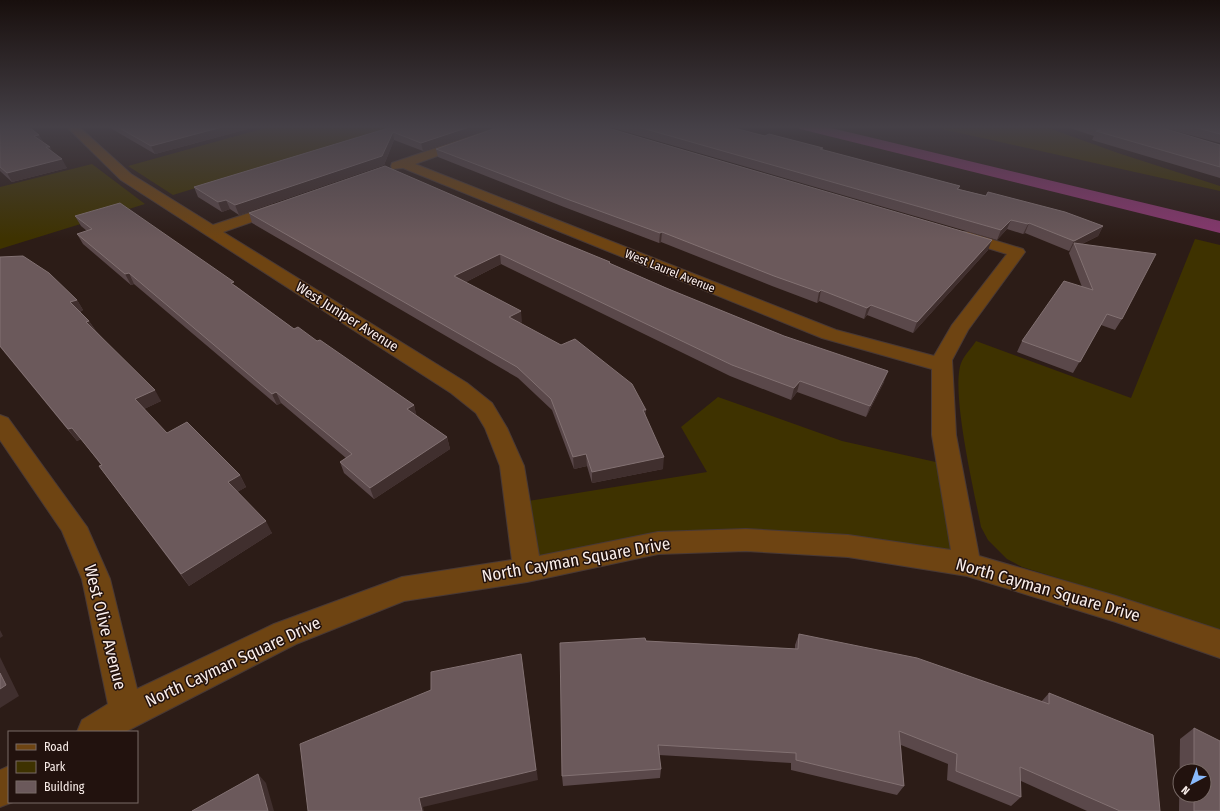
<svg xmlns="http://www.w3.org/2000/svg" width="1220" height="811" font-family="'Fira Sans Condensed',sans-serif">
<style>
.green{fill:#3e3200}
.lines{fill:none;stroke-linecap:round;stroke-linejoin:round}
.canal{fill:#87376e;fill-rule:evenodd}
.minor-casing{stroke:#493935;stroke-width:2}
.minor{fill:#6e4412;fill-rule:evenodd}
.wall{fill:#5a484a;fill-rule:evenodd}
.shaded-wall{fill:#402f2e}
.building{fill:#6b595b;stroke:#827172}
.labels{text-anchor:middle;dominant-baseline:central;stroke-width:3;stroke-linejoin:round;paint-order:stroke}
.far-street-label{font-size:12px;fill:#faeeea;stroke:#22120e}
.street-label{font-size:14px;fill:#faeeea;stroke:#22120e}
.near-street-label{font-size:17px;fill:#faeeea;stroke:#22120e}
</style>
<rect width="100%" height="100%" fill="#2c1c17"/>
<!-- green -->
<path class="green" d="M 272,126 L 398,126 L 173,195 L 128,166 Z
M 928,126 L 1043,126 L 1118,153 L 1220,186 L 1220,191 Z
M 92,164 L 145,204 L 0,249 L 0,187 Z
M 1195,239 L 1220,245 L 1220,632 L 1074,583 L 1022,567 L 1007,559 L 988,540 L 981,527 C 975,495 949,386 962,361 C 965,354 972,348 976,341 L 1131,398 Z
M 718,397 L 842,441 L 949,465 L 967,564 L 658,543 L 527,570 L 516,503 L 707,472 L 681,427 Z"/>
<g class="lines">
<!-- canal -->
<path class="canal" d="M 797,126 L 823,126 L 1220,221 L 1220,233 L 800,129 Z"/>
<defs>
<path id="minor" d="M 66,126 L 78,126 L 131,174 L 213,225 L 273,205 L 283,205 L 285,208 L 283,211 L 223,232 L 467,383 L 492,403 L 507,428 L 524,466 L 539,556 L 658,532 L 746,529 L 848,535 L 951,550 L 932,435 L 932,369 L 822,338 L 403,168 L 392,169 L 391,166 L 392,163 L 501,126 L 517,126 L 515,128 L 415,164 L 836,330 L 934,356 L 952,325 L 1007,254 L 955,238 L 953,235 L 955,232 L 967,232 L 1023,249 L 1025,252 L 968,330 L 952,360 L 956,435 L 979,556 L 1116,596 L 1220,630 L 1220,658 L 1116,622 L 967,576 L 848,557 L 746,551 L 658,554 L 527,582 L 404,601 L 296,644 L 125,732 L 77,732 L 82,720 L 108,704 L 82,579 L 62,531 L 0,440 L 0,415 L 8,418 L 87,527 L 110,579 L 137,689 L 274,624 L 402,577 L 512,560 L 500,466 L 485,428 L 476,413 L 451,393 L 121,180 Z
M 9,766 L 9,802 L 13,802 L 0,807 L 0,770 Z"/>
</defs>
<!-- minor casing -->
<use href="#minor" class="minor-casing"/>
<!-- minor -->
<use href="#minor" class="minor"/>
</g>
<!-- wall -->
<path class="wall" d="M 0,126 L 39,135 L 43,142 L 50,147 L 52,152 L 67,168 L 12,182 L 0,171 Z
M 110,126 L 259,126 L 155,154 L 112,129 Z
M 395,126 L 497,126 L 423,151 L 394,140 L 384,165 L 239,215 L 230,209 L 222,212 L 198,197 L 194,187 Z
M 606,126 L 726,126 L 822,150 L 960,186 L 959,189 L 1103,226 L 1098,236 L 1082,244 L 1122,319 L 1115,330 L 1101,325 L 1073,373 L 1017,352 L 1022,341 L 1082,287 L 1069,253 L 1071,249 L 1069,251 L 1025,233 L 1023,234 L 1007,229 L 997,240 Z
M 1064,126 L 1156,126 L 1220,145 L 1220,178 L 1092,140 L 1094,136 Z
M 1157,126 L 1220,126 L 1220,143 Z
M 436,149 L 988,250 L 913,333 L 867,315 L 864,319 L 819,301 L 817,303 L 772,286 L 661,242 L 659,243 L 564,207 L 438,157 Z
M 249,213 L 549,237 L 884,382 L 866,417 L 797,392 L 791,400 L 730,376 L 501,264 L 466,282 L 522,322 L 519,323 L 646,410 L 645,416 L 663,469 L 592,483 L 587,466 L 574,469 L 552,410 L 518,378 L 252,223 Z
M 75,216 L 236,286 L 294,329 L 317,341 L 414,405 L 416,415 L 447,437 L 450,449 L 374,499 L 344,473 L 340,462 L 346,458 L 281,403 L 277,405 L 134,284 L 131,285 L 83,244 L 77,234 L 87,231 L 81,226 Z
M 0,257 L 77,300 L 83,310 L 80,312 L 89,321 L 96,331 L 161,401 L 144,409 L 167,433 L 240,475 L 246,487 L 237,492 L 272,533 L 189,586 L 99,466 L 101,465 L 81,439 L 77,441 L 0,347 Z
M 799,634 L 1041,702 L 1049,693 L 1160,811 L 1087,811 L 1021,781 L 1021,797 L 1011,806 L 947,780 L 948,764 L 901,745 L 904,786 L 897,795 L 791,770 L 791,763 L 659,755 L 661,769 L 660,778 L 563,786 L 562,776 L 646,641 L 795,649 L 795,645 Z
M 1194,728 L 1220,811 L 1179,811 L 1180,739 ZM 1180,771 L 1204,771 L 1204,795 L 1180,795 Z"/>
<!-- shaded-wall -->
<path class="shaded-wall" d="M 226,126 L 259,126 L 155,154 L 151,146 Z
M 472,126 L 497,126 L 423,151 L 421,143 Z
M 393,132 L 394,140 L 384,165 L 239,215 L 235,205 Z
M 39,135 L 44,143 L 34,136 Z
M 46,147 L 50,147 L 54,155 Z
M 62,159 L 67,168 L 12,182 L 7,173 Z
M 226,200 L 230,209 L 222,212 L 218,202 Z
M 1011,220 L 1007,229 L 997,240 L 1001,230 Z
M 1029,223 L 1025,233 L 1023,234 L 1028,224 Z
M 1103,226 L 1098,236 L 1076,247 L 1074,243 L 1071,249 L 1069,251 L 1074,241 Z
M 662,232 L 661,242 L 659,243 L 660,233 Z
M 992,240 L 988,250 L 913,333 L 917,322 Z
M 500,254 L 501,264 L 456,287 L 454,276 Z
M 129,273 L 134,284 L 131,285 L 125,274 Z
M 821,290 L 819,301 L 817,303 L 819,292 Z
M 77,300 L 83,310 L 77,313 L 70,302 Z
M 871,305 L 867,315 L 864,319 L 867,308 Z
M 521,311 L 522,322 L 510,328 L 509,317 Z
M 89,321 L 96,332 L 86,322 Z
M 888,371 L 884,382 L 866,417 L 870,406 Z
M 800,381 L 797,392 L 791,400 L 794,388 Z
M 155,390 L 161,401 L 142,410 L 135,399 Z
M 276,392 L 281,403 L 277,405 L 272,394 Z
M 414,405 L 417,417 L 407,409 Z
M 643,410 L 646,410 L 645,421 Z
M 72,428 L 81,439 L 77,441 L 68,429 Z
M 447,437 L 450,449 L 374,499 L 370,488 Z
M 586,454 L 587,466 L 574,469 L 573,457 Z
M 664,457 L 663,469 L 592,483 L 592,472 Z
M 240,475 L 246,487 L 234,494 L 228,482 Z
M 266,521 L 272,533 L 189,586 L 181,574 Z
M 0,630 L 3,636 L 0,638 Z
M 521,654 L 538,780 L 423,807 L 424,811 L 422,811 L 419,798 Z
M 0,657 L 19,696 L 0,708 Z
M 258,774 L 266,783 L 274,811 L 268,811 Z"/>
<!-- building -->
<path class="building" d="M 0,126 L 28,126 L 39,135 L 34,136 L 50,147 L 46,147 L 62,159 L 7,173 L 0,167 Z
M 116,126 L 226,126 L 151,146 Z
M 395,126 L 472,126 L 421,143 L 393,132 L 382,156 L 235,205 L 226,200 L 218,202 L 194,187 Z
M 502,126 L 601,126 L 992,240 L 917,322 L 871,305 L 867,308 L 821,290 L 819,292 L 774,276 L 662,232 L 660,233 L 564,198 L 436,149 Z
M 635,126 L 726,126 L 765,136 L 769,134 L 823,148 L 820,149 L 960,186 L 957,189 L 986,196 L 988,192 L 1065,212 L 1103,226 L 1074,241 L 1029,223 L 1028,224 L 1011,220 L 1001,230 Z
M 1090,126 L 1156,126 L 1220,145 L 1220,167 L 1096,131 L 1101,130 Z
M 1190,126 L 1220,126 L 1220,134 Z
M 385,166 L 549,237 L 610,262 L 609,263 L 666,288 L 784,336 L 888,371 L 870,406 L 800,381 L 794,388 L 732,365 L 500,254 L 454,276 L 521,311 L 509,317 L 561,345 L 575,339 L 632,384 L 646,410 L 643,410 L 664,457 L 592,472 L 586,454 L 573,457 L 551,399 L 517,367 L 249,213 Z
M 120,203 L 234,282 L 231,283 L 294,329 L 298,327 L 317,341 L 320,340 L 414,405 L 407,409 L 447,437 L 370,488 L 340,462 L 352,454 L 276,392 L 272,394 L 129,273 L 125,274 L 77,234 L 92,229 L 75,216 Z
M 1074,243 L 1156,254 L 1122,319 L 1107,314 L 1080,362 L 1022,341 L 1064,281 L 1093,290 Z
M 23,256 L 49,273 L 77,300 L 70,302 L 89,321 L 86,322 L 155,390 L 135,399 L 167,433 L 187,422 L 240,475 L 228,482 L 266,521 L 181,574 L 99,466 L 102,465 L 72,428 L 68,429 L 0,346 L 0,257 Z
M 799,634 L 917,658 L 1049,704 L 1049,693 L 1153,735 L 1160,811 L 1120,811 L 1020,767 L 1021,797 L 956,771 L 957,754 L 899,731 L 904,786 L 796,760 L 796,753 L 658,745 L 661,769 L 562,776 L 560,643 L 645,638 L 646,641 L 798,649 Z
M 521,654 L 536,770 L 419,798 L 422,811 L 308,811 L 300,744 L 431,690 L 431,672 Z
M 0,673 L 6,685 L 0,689 Z
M 1194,728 L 1220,741 L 1220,811 L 1194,811 L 1194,795 L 1204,795 L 1204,771 L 1194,771 Z
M 258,774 L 268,811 L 192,811 Z"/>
<!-- sky -->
<linearGradient id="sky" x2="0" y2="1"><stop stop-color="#180f0d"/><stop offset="0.53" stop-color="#454047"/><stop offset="1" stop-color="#454047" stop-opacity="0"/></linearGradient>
<rect width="1220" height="239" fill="url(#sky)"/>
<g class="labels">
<!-- far-street labels -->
<g class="far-street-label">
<text transform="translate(670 271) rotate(22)">West Laurel Avenue</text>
</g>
<!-- street labels -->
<g class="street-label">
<text transform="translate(347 317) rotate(32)">West Juniper Avenue</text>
</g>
<!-- near-street labels -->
<g class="near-street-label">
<text transform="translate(576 560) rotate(-10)">North Cayman Square Drive</text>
<text transform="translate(1048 590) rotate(16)">North Cayman Square Drive</text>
<text transform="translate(105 627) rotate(76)">West Olive Avenue</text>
<text transform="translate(233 662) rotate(-25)">North Cayman Square Drive</text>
</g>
</g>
<!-- legend -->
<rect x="8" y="731" width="130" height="72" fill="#22120e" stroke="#786a66"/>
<rect x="16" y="744" width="20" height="6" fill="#6e4412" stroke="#786a66"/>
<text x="44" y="751" font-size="12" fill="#faeeea">Road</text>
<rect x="16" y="761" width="20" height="12" fill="#3e3200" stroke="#786a66"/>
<text x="44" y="771" font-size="12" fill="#faeeea">Park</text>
<rect x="16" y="781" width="20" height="12" fill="#6b595b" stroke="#786a66"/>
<text x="44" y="791" font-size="12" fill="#faeeea">Building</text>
<!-- north arrow -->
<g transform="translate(1192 783) rotate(221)"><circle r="19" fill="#22120e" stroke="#786a66"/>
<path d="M0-3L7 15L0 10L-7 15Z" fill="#89bafc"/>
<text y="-6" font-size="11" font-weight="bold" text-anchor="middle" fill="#faeeea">N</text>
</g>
</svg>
